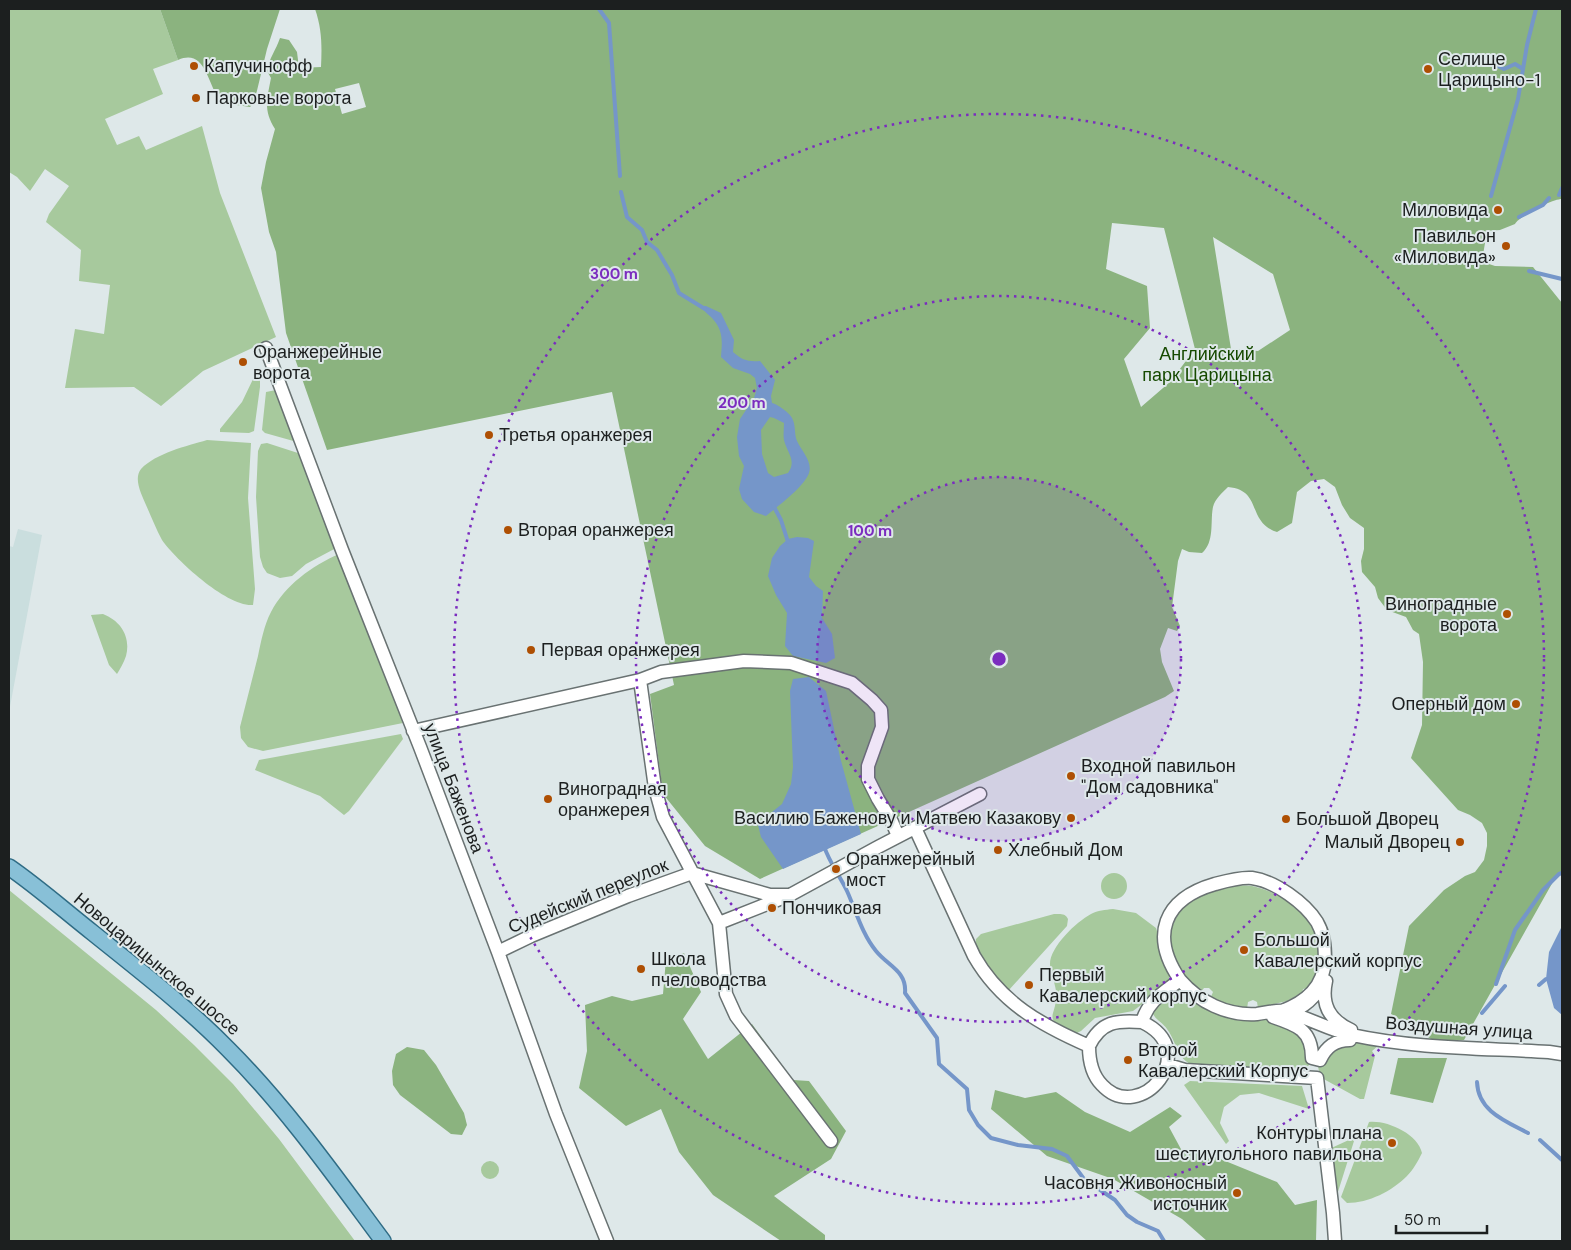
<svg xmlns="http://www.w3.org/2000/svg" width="1571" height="1250" font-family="'DM Sans',sans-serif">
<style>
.built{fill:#cadede}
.green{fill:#a7c99d}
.forest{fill:#8bb37f;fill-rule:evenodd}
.water{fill:#7596c9;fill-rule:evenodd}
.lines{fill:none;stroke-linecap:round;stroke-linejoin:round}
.stream{stroke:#7596c9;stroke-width:4}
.minor-casing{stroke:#697272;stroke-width:15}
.major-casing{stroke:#2f6c85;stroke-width:18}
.minor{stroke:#fff;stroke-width:12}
.major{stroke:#88c0d7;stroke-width:15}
.ring{fill:none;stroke:#7b2cbf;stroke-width:2.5;stroke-dasharray:2.5 5}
.poi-dot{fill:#ae4f03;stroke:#dee8e9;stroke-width:2}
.labels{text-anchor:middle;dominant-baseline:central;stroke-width:4;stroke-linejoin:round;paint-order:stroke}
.poi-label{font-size:18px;fill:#1c1f1f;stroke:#dee8e9;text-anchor:start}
.park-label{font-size:18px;fill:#164a00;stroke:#dee8e9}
.street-label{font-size:18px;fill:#1c1f1f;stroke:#dee8e9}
.centre{fill:#7b2cbf;stroke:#dee8e9;stroke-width:2.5}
.ring-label{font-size:15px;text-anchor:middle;font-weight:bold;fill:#7b2cbf;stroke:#dee8e9;stroke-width:4;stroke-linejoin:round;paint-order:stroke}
</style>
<rect width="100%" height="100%" fill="#dee8e9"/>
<!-- built -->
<path class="built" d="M 18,529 L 42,535 L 9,712 L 9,546 L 13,547 Z"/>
<!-- green -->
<path class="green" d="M 9,9 L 160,9 L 178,60 L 153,69 L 163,94 L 105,119 L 117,145 L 139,136 L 146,150 L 202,126 L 220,193 L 276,337 L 203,371 L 161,406 L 134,387 L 65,388 L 75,329 L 104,334 L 110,285 L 79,281 L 81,250 L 46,222 L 49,214 L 69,186 L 45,169 L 30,191 L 17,177 L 9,172 Z
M 255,375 L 258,377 L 260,377 L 260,387 L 254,431 L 249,433 L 220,432 L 220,429 L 242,402 Z
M 276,390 L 297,442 L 265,433 L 262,430 L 266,392 Z
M 207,440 L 251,443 L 248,498 L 255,589 L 253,605 C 227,607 176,560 162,540 C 156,529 151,516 146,505 C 142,495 133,479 141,469 C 156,453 187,446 207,440 Z
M 267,443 L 301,454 L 338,547 L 306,564 L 292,576 L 280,578 L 267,573 L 263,567 L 260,557 L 256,497 L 258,451 L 261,444 Z
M 339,554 L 403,723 L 263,751 L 248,747 L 241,738 L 240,727 C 246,703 252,680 258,656 C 261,642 264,625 271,612 C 285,585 312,566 339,554 Z
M 103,614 C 121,621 131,637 126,656 C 124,662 120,669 117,674 L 109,665 L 91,615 Z
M 401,734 L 403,739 L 349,811 L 344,815 L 320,796 L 255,770 L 259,760 Z
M1101 886a13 13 0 1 1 26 0a13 13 0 1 1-26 0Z
M 1229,885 C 1236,886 1245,885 1252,886 C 1286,893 1328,924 1319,964 C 1317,973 1312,980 1308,988 L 1303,989 L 1302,993 L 1287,1001 L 1258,1008 L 1257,1002 L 1253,1000 L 1248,1002 L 1247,1009 L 1232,1007 L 1210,999 L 1213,992 L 1209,988 L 1204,988 L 1200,993 L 1190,985 L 1168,948 L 1171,929 L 1181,908 L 1191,898 Z
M 9,890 L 156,1010 L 194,1045 L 233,1084 L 279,1139 L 355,1241 L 9,1241 Z
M 1113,909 L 1136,913 L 1156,928 L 1159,937 L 1162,958 L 1169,973 L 1169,981 L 1161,990 L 1133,1011 L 1095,1018 L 1081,1031 L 1073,1035 C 1039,1014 1058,1020 1056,991 C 1055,982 1050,973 1050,964 C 1050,947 1076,922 1091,914 C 1098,910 1105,910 1113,909 Z
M 1054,914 C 1061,914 1065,913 1068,919 L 1067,926 L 1008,991 C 996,979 974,956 976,939 L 981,934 Z
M 1176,990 L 1181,991 L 1249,1020 L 1267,1019 L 1273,1017 L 1302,1031 L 1310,1064 L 1303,1071 L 1196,1067 C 1174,1057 1179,1046 1167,1029 C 1163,1023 1156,1020 1153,1014 L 1155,1003 Z
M 1350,1040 L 1378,1046 L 1372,1051 L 1375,1056 L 1364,1099 L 1360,1099 L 1320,1077 L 1318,1066 L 1320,1060 Z
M 1190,1081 L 1302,1086 L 1309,1109 L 1259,1093 L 1240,1095 L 1224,1107 L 1220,1123 L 1229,1141 L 1226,1144 L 1184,1085 Z
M 1369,1122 C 1387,1120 1418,1134 1422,1153 C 1418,1161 1413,1170 1407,1176 C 1392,1191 1369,1203 1347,1203 L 1341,1197 Z
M 1351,1139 L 1354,1141 L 1337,1195 L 1333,1194 L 1327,1150 Z
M481 1170a9 9 0 1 1 18 0a9 9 0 1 1-18 0Z"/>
<!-- forest -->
<path class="forest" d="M 160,9 L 280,9 L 267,49 L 254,103 L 250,107 L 223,103 C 221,100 218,97 216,94 C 207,78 203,49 178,60 Z
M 315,9 L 1562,9 L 1562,199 C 1552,199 1519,216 1515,224 L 1500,230 L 1487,231 L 1483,255 L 1489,264 L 1495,266 L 1533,267 L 1562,303 L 1562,871 L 1554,880 L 1464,1040 L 1436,1042 L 1391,1014 L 1409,926 L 1444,890 L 1465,876 L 1475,872 L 1484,860 L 1487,846 L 1487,833 L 1482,823 L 1470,815 L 1458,810 L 1411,758 L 1422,725 L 1423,662 L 1419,634 L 1413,630 L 1406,617 L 1387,610 L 1378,598 L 1375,587 L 1362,572 L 1361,561 L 1364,549 L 1364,528 L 1350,518 L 1342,505 L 1335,487 L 1324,479 L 1311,481 L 1297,492 L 1292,523 L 1277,532 C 1246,522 1263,490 1228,487 C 1222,493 1215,499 1213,507 C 1210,521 1215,542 1202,553 L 1189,552 L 1182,549 L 1178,561 L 1172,607 L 1180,626 L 1177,631 L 1168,628 L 1160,649 L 1162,662 L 1174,691 L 1165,697 L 760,879 L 705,846 L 663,794 L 650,694 L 674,685 L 612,392 L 327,450 L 286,333 L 276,252 L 269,232 L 261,188 L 266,162 L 275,129 C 263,110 267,99 271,78 L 267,71 C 269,58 276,50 280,38 L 289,40 L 297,52 L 299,68 L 321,67 C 322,46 322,29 315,9 ZM 359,83 L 366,107 L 342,114 L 335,89 ZM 1112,223 L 1164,228 L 1195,349 L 1170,382 L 1141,407 L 1124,359 L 1150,328 L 1147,286 L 1106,269 ZM 1213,237 L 1273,274 L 1290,330 L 1258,351 L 1231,349 Z
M 684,953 L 701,992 L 683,1019 L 708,1059 L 752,1024 L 793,1080 L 809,1081 L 846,1131 L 831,1159 L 774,1196 L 825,1235 L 825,1241 L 781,1241 L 713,1195 L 679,1152 L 661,1109 L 626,1126 L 579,1088 L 587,1051 L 585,1005 L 612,996 L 632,1001 L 663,994 L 666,959 Z
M 407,1047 L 424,1050 L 436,1065 L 464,1113 L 467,1125 L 462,1135 L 451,1134 L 400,1095 L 393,1085 L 392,1071 L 396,1054 Z
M 1398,1058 L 1447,1058 L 1433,1103 L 1390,1094 Z
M 995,1090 L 1025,1098 L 1056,1092 L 1085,1112 L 1130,1132 L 1170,1107 L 1182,1116 L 1169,1127 L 1182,1151 L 1213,1156 L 1277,1182 L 1295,1205 L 1317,1200 L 1316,1241 L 1207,1241 L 1182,1219 L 1113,1179 L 1047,1156 L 991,1109 Z"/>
<!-- water -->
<path class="water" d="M 702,306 L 706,306 L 721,313 L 734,340 L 733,352 C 742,360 748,362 760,361 L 775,380 L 771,396 L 772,403 C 777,404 790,413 792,418 C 796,425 794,434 797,441 C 801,450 813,462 809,473 C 804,487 778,506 766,516 L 754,512 L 742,499 L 739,489 L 744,466 L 739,456 L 737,437 L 740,419 L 754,398 L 757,388 L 755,378 L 750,374 L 733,368 L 721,357 C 722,342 724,331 712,318 C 708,314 704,312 702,306 ZM 770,417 L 774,418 L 784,423 C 784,429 783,435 784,440 C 787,453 797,460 788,473 L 774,477 L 768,473 L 762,454 L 761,430 Z
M 797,537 L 808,538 L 814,541 L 809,577 L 816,586 L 823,591 L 822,618 L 832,634 L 835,658 L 826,663 L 793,656 L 785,646 L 787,613 L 776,595 L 768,576 L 772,558 L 780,546 L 788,539 Z
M 809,677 L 826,691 L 840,757 L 861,834 L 783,869 L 761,837 L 758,825 L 767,816 L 782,804 L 791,784 L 793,767 L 790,691 L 793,679 Z
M 1562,926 L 1562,1015 L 1554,1008 L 1546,979 L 1549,952 Z"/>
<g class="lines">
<!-- stream -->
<path class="stream" d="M 599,9 L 609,23 L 620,176
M 1498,66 L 1504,69 L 1515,64 L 1523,69
M 621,192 L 627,217 L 642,230 L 647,242 L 657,250 L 672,275 L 679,293 L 705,309
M 1559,195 L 1562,188
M 1491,196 L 1518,99 L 1527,45 L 1536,9
M 1519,217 L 1543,205 L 1549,198
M 1529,271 L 1562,279
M 773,505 L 781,520 L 788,542
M 824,846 C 829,862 840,876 847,891 C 856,911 862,934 876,951 C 888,966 907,971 905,993 L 937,1038 L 939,1064 L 967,1089 L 969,1110 L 978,1125 L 991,1138 L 1018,1145 L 1052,1149 L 1067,1156 L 1084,1179 L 1115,1200 L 1127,1215 L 1137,1222 L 1158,1231 L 1164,1241
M 1496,984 L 1515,930 L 1543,890 L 1559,874 L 1562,873
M 1539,985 L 1546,979
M 1482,1013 L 1505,986
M 1477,1082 C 1478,1111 1505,1121 1528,1133
M 1540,1140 L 1562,1160"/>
<defs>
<path id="minor" d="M 266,348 L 342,550 L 420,747 L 498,952 L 556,1114 L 607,1241
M 640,680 L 655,788 L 663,817 L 719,923 L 726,994 L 736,1016 L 831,1141
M 413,731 L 640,680 L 661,672 L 744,661 L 791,663 L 852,683 L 872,700 L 881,710 L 882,727 L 868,766 L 868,779 L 878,799 L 892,822 L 898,836
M 915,828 L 974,956 C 1001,1003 1041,1025 1089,1046 C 1101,1021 1117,1020 1142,1022 C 1148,1001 1163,993 1180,980 C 1199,1002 1227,1016 1257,1014 C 1265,1013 1276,1010 1284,1011 C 1307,1017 1329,1030 1352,1035 C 1417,1049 1483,1048 1549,1052 L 1562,1054
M 719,923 L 790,895 L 878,847 L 980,794
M 498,952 L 531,936 L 628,896 L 692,873 L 770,895 L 788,895
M 1180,980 C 1150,936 1163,899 1215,884 C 1226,881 1240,877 1252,878 C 1275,881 1305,903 1317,922 C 1324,934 1325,946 1325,959 C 1324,987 1306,1002 1282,1011
M 1326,981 C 1321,1004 1329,1020 1351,1030 L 1350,1040 C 1335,1040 1326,1047 1320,1060 L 1312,1058 C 1312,1030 1297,1025 1273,1017 C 1302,1009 1309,1005 1326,981 Z
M 1089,1046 C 1089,1059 1092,1075 1102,1085 C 1140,1126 1204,1051 1142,1022
M 1168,1065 L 1185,1070 L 1317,1078 L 1333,1213 L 1335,1241"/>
<path id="major" d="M 9,867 C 38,887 65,911 93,933 C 139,970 187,1007 228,1049 C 286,1107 334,1175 383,1241"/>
</defs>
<!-- minor casing -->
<use href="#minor" class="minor-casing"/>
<!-- major casing -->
<use href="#major" class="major-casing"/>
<!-- minor -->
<use href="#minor" class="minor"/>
<!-- major -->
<use href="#major" class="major"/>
</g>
<!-- distance rings -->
<circle cx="999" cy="659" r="182" fill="#7b2cbf" fill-opacity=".12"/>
<g class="ring">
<circle cx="999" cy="659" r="182"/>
<circle cx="999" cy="659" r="363"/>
<circle cx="999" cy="659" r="545"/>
</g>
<!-- markers -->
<g class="poi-dot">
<circle cx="194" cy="66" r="5"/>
<circle cx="1428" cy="69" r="5"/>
<circle cx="196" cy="98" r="5"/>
<circle cx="1498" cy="210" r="5"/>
<circle cx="1506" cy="246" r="5"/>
<circle cx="243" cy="362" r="5"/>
<circle cx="489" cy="435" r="5"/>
<circle cx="508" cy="530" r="5"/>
<circle cx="1507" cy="614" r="5"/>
<circle cx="531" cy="650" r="5"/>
<circle cx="1516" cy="704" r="5"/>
<circle cx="1071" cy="776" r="5"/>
<circle cx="548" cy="799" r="5"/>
<circle cx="1071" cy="818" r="5"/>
<circle cx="1286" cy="819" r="5"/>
<circle cx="1460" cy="842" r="5"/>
<circle cx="998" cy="850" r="5"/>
<circle cx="836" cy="869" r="5"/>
<circle cx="772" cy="908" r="5"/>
<circle cx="1244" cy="950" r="5"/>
<circle cx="641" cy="969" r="5"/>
<circle cx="1029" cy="985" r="5"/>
<circle cx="1128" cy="1060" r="5"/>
<circle cx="1392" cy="1143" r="5"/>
<circle cx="1237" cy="1193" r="5"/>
</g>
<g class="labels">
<!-- poi labels -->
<g class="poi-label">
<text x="1438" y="59">Селище<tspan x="1438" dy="21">Царицыно-1</tspan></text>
<text x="204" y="66">Капучинофф</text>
<text x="206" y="98">Парковые ворота</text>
<text x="1488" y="210" text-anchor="end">Миловида</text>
<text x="1496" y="236" text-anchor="end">Павильон<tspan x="1496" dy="21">«Миловида»</tspan></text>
<text x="253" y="352">Оранжерейные<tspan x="253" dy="21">ворота</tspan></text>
<text x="499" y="435">Третья оранжерея</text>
<text x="518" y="530">Вторая оранжерея</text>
<text x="1497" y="604" text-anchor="end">Виноградные<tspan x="1497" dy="21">ворота</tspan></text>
<text x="541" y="650">Первая оранжерея</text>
<text x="1506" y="704" text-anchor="end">Оперный дом</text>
<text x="1081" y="766">Входной павильон<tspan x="1081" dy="21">"Дом садовника"</tspan></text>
<text x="558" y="789">Виноградная<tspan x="558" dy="21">оранжерея</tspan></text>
<text x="1061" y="818" text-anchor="end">Василию Баженову и Матвею Казакову</text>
<text x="1296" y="819">Большой Дворец</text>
<text x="1450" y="842" text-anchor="end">Малый Дворец</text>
<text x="1008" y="850">Хлебный Дом</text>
<text x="846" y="859">Оранжерейный<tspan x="846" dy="21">мост</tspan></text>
<text x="782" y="908">Пончиковая</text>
<text x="1254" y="940">Большой<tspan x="1254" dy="21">Кавалерский корпус</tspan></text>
<text x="651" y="959">Школа<tspan x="651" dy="21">пчеловодства</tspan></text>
<text x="1039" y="975">Первый<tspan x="1039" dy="21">Кавалерский корпус</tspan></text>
<text x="1138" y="1050">Второй<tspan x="1138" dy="21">Кавалерский Корпус</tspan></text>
<text x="1382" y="1133" text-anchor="end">Контуры плана<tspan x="1382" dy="21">шестиугольного павильона</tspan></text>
<text x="1227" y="1183" text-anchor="end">Часовня Живоносный<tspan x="1227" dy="21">источник</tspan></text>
</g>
<!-- park labels -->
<g class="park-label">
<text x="1207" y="354">Английский<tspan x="1207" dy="21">парк Царицына</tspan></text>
</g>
<!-- street labels -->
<g class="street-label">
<text transform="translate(454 788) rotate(69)">улица Баженова</text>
<text transform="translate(588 896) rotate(-22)">Судейский переулок</text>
<text transform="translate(157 964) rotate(40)">Новоцарицынское шоссе</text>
<text transform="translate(1459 1028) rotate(4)">Воздушная улица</text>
</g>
</g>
<circle cx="999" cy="659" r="8" class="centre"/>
<g class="ring-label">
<text x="614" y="279">300 m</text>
<text x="742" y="408">200 m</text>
<text x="870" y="536">100 m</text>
</g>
<!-- border -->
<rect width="1571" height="1250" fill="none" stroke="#1c1f1f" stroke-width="20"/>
<!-- scale -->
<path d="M1396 1225v8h91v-8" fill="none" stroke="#1c1f1f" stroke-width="2.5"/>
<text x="1404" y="1225" font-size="15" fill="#1c1f1f" stroke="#dee8e9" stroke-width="4" paint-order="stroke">50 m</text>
</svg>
